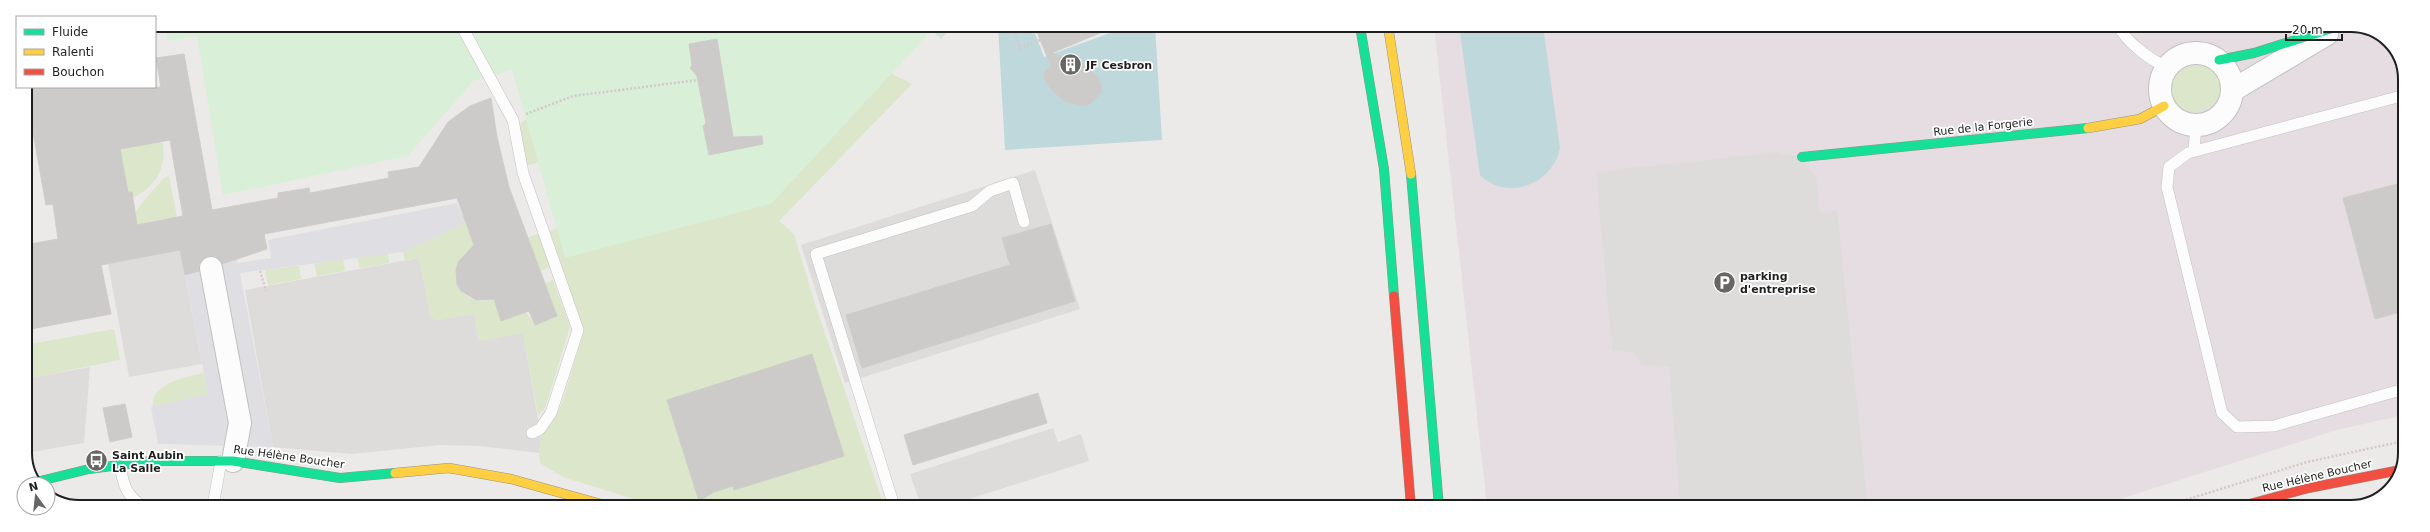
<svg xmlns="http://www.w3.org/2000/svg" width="2430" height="532" font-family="'DejaVu Sans',sans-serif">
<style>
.industrial{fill:#e5dde2}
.grass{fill:#dbe6ca}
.wetland{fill:#d7e1da}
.park{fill:#d9efd7}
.parking{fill:#dddcdb}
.plaza{fill:#dfdee2}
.water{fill:#bfd8db}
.building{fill:#cdcbc9;stroke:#cfccc9;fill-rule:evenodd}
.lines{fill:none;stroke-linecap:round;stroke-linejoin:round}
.lane-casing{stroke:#c2c1c0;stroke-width:12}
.street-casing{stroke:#c2c1c0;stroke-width:24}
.fast-casing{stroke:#939382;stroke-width:10}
.slow-casing{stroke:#939382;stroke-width:10}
.jam-casing{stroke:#939382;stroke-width:10}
.path{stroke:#d5c9c8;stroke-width:2.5;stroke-dasharray:2 2;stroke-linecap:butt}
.lane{stroke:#fcfcfc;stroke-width:11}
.street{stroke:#fcfcfc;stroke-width:22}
.fast{stroke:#16e098;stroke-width:9}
.slow{stroke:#ffcf43;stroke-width:9}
.jam{stroke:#f24e42;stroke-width:9}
.labels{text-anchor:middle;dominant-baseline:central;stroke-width:3.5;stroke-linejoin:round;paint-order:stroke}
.poi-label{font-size:11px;font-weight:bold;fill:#1f1f1f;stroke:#fff;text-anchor:start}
.street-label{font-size:11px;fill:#1f1f1f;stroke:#fff}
.rim{fill:none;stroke:#1f1f1f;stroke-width:2}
</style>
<rect width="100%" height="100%" fill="#eceae8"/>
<!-- industrial -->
<path class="industrial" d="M 1434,26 L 2361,26 L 2391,43 L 2405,75 L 2404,415 L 2337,430 L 2095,507 L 1487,507 Z"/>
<!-- grass -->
<path class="grass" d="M2170 87a25 25 0 1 1 50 0a25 25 0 1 1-50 0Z
M 892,74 L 912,84 L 779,221 L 794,234 L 815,304 L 884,506 L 657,506 L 563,477 L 540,463 L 539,453 L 541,436 L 552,423 L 562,403 L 584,330 L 550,231 L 590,217 L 554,159 L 529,165 L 524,163 L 519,132 L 521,123 L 531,116 Z
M 158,142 L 163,143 C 167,168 155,187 133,198 L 131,192 L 128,190 L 120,149 Z
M 169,176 L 177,217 L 130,226 C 134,207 152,193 164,178 Z
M 466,223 L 476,249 C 439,265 459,312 493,298 L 501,321 L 526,312 L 535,325 L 557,317 L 545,283 L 553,280 L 570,327 L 545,408 L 538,415 L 523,333 L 479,341 L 474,314 L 439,320 L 431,318 L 419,258 L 405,260 L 403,252 Z
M 538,234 L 550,267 L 540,271 L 528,237 Z
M 388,253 L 389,263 L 361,268 L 359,266 L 357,257 Z
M 343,259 L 345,271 L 317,276 L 314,264 Z
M 299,266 L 301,279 L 268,285 L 265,270 Z
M 114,329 L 120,360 L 25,379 L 25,345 Z
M 204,373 L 208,394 L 153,407 C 150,383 187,377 204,373 Z"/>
<!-- wetland -->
<path class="wetland" d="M 926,25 L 954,25 L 941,39 Z"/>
<!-- park -->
<path class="park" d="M 164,25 L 929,25 L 933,29 L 771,204 L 565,258 L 512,70 L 473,81 L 408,156 L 223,195 L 197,36 L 168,41 Z"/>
<!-- parking -->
<path class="parking" d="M 1777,152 L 1802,157 L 1816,177 L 1820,212 L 1837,210 L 1868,507 L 1680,507 L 1669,367 L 1642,366 L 1633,352 L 1612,351 L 1596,172 Z
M 1035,170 L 1080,309 L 845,383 L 801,245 Z
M 180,250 L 202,364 L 129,377 L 108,264 Z
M 419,258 L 431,318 L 439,320 L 474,314 L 479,341 L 523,333 L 541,436 L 539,453 L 480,446 L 440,445 L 351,454 L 273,447 L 245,290 Z
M 90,367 L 84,443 L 25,453 L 25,379 Z
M 1053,428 L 1058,442 L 1081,434 L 1089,461 L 947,506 L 921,506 L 910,474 Z"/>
<!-- plaza -->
<path class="plaza" d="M 457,203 L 466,223 L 403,252 L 240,273 L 273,447 L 158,444 L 151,407 L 208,394 L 185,275 L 236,259 L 238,263 L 271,258 L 268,240 Z"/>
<!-- water -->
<path class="water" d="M 998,25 L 1032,25 L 1044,57 L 1132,25 L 1155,25 L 1162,140 L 1005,150 Z
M 1459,26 L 1543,26 L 1560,148 C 1553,184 1507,202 1480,175 Z"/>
<!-- building -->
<path class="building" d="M 1034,25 L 1119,25 L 1052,53 L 1085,66 L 1093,72 L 1099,78 L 1102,91 L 1095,99 L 1087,106 L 1065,102 L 1050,88 L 1044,78 L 1045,71 L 1051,66 Z
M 717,39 L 733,137 L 762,136 L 763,144 L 709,155 L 703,126 L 706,123 L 697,76 L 690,68 L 692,65 L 689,44 Z
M 184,54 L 212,210 L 278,198 L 278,193 L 309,188 L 310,193 L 389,178 L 388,172 L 419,167 L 448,122 L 470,106 L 491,98 L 497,137 L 509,187 L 557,316 L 535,325 L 529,311 L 501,321 L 494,299 L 476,300 L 461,291 L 457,284 L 456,269 L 459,261 L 474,245 L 457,198 L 264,234 L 267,249 L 222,264 L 216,256 L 208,256 L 199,264 L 199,271 L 185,275 L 180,250 L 101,265 L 111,314 L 25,330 L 25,245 L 58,239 L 53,204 L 46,205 L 25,87 L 161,87 L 156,58 ZM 170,140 L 183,216 L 137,225 L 132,192 L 128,192 L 120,149 Z
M 2405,182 L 2404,311 L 2375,319 L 2343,198 Z
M 1051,224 L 1075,301 L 862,368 L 846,315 L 1010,265 L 1002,238 Z
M 812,354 L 844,456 L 734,490 L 733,486 L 714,492 L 699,501 L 667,400 Z
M 1038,393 L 1047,423 L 913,465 L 904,435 Z
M 125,404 L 132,437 L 110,442 L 103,408 Z"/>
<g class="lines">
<defs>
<path id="lane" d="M 461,25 L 513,120 L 523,173 L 578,330 L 551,413 L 540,429 L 532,433
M 2119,26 C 2124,40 2153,63 2167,66
M 2194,151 L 2196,125
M 2404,389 L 2274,426 L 2237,427 L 2222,413 L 2167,187 L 2169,167 L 2188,153 L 2405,95
M 120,465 C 123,484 126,496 143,506
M 213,506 L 221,461
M 894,506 L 816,254 L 972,206 L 990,191 L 1013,183 L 1024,222"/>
<path id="street" d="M2160 89a36 36 0 1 1 72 0a36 36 0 1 1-72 0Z
M 2233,90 L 2327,34
M 211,268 L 240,423 L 233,461"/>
<path id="fast" d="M 1360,26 L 1384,169 L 1394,296
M 2219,60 L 2254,53 L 2340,26
M 1802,157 L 2088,128
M 1411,174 L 1439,507
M 36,482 L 89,469 L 151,461 L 233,461 L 340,478 L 395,473"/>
<path id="slow" d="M 1388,26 L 1411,174
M 2088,128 L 2140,119 L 2164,106
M 395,473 L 449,468 L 511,479 L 608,506"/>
<path id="jam" d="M 1394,296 L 1411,507
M 2238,507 L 2309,488 L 2400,470"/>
</defs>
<!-- lane casing -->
<use href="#lane" class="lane-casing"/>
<!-- street casing -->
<use href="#street" class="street-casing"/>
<!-- fast casing -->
<use href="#fast" class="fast-casing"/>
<!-- slow casing -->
<use href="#slow" class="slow-casing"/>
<!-- jam casing -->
<use href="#jam" class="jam-casing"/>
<!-- path -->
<path class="path" d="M 1012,25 L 1020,48 L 1040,40
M 526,114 L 573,96 L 698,80
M 260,271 L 266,291
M 2163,507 L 2307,462 L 2404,441"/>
<!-- lane -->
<use href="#lane" class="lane"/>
<!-- street -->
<use href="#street" class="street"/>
<!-- fast -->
<use href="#fast" class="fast"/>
<!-- slow -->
<use href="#slow" class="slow"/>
<!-- jam -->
<use href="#jam" class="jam"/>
</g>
<!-- icons -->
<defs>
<symbol id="building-disc" viewBox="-11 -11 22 22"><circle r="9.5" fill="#676665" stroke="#fff"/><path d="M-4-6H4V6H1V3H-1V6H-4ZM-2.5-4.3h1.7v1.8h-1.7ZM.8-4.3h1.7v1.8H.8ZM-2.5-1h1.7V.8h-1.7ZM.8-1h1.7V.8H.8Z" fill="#fff"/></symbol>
<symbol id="parking-disc" viewBox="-11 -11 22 22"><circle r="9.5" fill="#676665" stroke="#fff"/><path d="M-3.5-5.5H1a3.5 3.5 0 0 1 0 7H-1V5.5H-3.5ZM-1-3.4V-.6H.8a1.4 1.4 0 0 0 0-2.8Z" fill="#fff"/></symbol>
<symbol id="bus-disc" viewBox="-11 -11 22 22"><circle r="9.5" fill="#676665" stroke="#fff"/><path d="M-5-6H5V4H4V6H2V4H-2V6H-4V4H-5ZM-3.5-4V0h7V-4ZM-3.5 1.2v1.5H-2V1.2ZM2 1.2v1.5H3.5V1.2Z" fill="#fff"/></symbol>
</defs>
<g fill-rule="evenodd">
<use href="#building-disc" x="1058" y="52" width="25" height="25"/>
<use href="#parking-disc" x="1712" y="270" width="25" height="25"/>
<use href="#bus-disc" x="84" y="448" width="25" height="25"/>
</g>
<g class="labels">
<!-- poi labels -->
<g class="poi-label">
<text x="1086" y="65">JF Cesbron</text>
<text x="1740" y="276">parking<tspan x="1740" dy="13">d'entreprise</tspan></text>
<text x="112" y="455">Saint Aubin<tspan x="112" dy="13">La Salle</tspan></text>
</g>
<!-- street labels -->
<g class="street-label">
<text transform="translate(1983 127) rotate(-6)">Rue de la Forgerie</text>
<text transform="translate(289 457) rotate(8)">Rue Hélène Boucher</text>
<text transform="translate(2317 476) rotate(-13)">Rue Hélène Boucher</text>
</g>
</g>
<!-- crop -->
<path d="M0 0H2430V532H0ZM79 32H2351A47 47 0 0 1 2398 79V453A47 47 0 0 1 2351 500H79A47 47 0 0 1 32 453V79A47 47 0 0 1 79 32Z" fill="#fff" fill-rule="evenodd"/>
<path class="rim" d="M79 32H2351A47 47 0 0 1 2398 79V453A47 47 0 0 1 2351 500H79A47 47 0 0 1 32 453V79A47 47 0 0 1 79 32Z"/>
<!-- legend -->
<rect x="16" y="16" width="140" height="72" fill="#ffffff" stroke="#a5a5a5"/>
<rect x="24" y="29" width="20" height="6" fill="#16e098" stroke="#a5a5a5"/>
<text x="52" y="36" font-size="12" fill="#1f1f1f">Fluide</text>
<rect x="24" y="49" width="20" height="6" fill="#ffcf43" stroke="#a5a5a5"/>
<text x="52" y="56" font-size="12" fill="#1f1f1f">Ralenti</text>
<rect x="24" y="69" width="20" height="6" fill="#f24e42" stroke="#a5a5a5"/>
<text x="52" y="76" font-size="12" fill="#1f1f1f">Bouchon</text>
<!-- north arrow -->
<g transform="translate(36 496) rotate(345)"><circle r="19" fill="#ffffff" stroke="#a5a5a5"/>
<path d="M0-3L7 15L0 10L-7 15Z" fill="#676665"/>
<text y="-6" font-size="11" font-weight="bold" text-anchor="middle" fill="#1f1f1f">N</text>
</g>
<!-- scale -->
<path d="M2286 34v6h56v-6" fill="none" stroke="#1f1f1f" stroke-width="2"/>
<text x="2292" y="34" font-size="12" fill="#1f1f1f" stroke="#ffffff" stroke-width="3" paint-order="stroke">20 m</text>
</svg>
